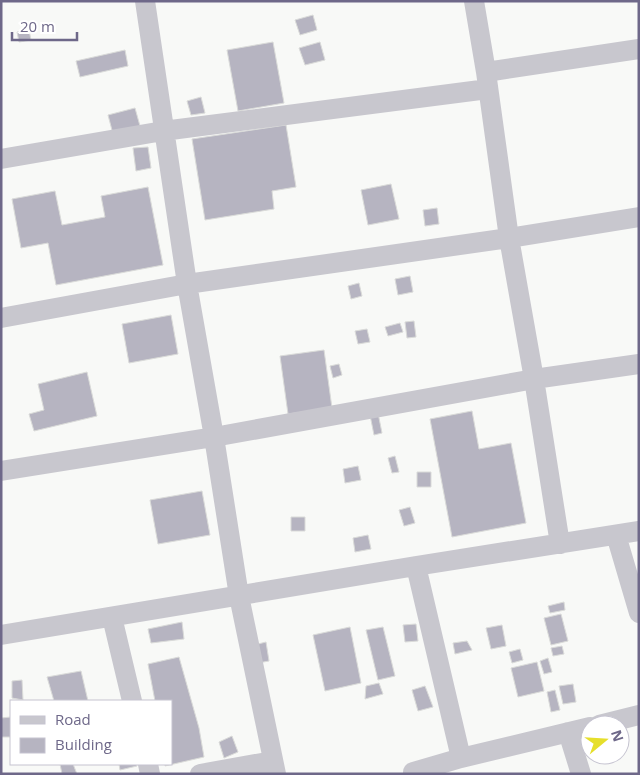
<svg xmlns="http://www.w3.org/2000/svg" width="640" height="775" font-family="'Open Sans',sans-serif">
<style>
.building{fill:#b6b4c1;stroke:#dadbd9}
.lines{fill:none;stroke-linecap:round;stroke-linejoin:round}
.street{stroke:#c8c7ce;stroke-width:20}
</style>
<rect width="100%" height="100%" fill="#f8f9f7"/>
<!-- building -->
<path class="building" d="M 313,15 L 317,30 L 300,35 L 295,20 Z
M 29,30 L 31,40 L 19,42 L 17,32 Z
M 273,42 L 284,103 L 238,111 L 227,50 Z
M 320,42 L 325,60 L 305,65 L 299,48 Z
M 125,50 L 128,66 L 80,77 L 76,61 Z
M 201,97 L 205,113 L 191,115 L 187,101 Z
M 135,108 L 140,126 L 113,134 L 108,115 Z
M 286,125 L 296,187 L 272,191 L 274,209 L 205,220 L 192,139 Z
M 148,147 L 151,168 L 136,171 L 133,148 Z
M 391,184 L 399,219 L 368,225 L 361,190 Z
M 148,187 L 163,265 L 56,285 L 48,243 L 21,248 L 12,199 L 55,191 L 62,225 L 105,217 L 101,196 Z
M 437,208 L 439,224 L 425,226 L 423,210 Z
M 410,276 L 413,292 L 398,295 L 395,279 Z
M 359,283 L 362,296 L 351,299 L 348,286 Z
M 171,315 L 178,354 L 129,363 L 122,324 Z
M 414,321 L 416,337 L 407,338 L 405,322 Z
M 400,323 L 403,332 L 388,336 L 385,327 Z
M 367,329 L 370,342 L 358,344 L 355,331 Z
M 324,350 L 332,408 L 288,414 L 280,356 Z
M 339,364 L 342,375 L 333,378 L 330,366 Z
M 87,372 L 97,416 L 34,431 L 29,414 L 44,410 L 38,384 Z
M 472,411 L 479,449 L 511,443 L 526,523 L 452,537 L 430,419 Z
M 378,413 L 382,433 L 374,435 L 370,415 Z
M 395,456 L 399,472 L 392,473 L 388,458 Z
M 358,466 L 361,480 L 345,483 L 343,469 Z
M 417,472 L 431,472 L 431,487 L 417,487 Z
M 202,491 L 210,535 L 158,544 L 150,500 Z
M 410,507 L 415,523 L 404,526 L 399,510 Z
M 291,517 L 305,517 L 305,531 L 291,531 Z
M 368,535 L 371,549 L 355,552 L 353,538 Z
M 564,602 L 565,610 L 550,613 L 548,606 Z
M 561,614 L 568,641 L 551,645 L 544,618 Z
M 182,622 L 184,639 L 151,643 L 148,629 Z
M 416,624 L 418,641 L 405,642 L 403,625 Z
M 502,625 L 506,646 L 491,649 L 486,628 Z
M 350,627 L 361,683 L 325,691 L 313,635 Z
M 383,627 L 395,676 L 378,680 L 366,630 Z
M 467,641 L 472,650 L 455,654 L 453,643 Z
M 266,642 L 269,661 L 258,663 L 254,645 Z
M 562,646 L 564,654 L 553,656 L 551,648 Z
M 520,649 L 523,660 L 512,663 L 509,652 Z
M 179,657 L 199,728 L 204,757 L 165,766 L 165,764 L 171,764 L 171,701 L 155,701 L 148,664 Z
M 548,658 L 552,672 L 544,674 L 540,661 Z
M 537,662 L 544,691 L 518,697 L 511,668 Z
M 81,671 L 88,701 L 54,701 L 47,677 Z
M 22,680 L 23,700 L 12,698 L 12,681 Z
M 379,683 L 383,694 L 365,699 L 366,686 Z
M 573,684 L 576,702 L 563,704 L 559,686 Z
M 425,686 L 433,707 L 418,711 L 412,690 Z
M 555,690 L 560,710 L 551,712 L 547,692 Z
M 11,717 L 11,737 L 1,737 L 1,718 Z
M 232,736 L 238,752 L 224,758 L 219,742 Z
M 60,764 L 73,764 L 77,774 L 62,774 Z
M 119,764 L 136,764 L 137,766 L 120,770 Z"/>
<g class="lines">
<!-- street -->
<path class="street" d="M 145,1 L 187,284 L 214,437 L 239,596 L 276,774
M 474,1 L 486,72 L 509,238 L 534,379 L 560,544
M 486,72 L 639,49
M 1,159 L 163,131 L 488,89
M 1,318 L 187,284 L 509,238 L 639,217
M 1,471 L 214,437 L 534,379 L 639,364
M 616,535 L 639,613
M 416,566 L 461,758
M 112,617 L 132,701
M 1,635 L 416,566 L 639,531
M 599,725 L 639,715
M 568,732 L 581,774
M 148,764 L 150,774
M 200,774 L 273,761
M 413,774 L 413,772 L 461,758 L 590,727"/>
</g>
<!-- border -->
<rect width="640" height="775" fill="none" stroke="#6e6889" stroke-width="5"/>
<!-- legend -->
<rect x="10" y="700" width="162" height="65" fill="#ffffff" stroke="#c5c3d0"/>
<rect x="20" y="716" width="25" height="8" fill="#c8c7ce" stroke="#c5c3d0"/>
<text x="55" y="725" font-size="15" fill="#6e6889">Road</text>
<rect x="20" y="738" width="25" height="15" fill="#b6b4c1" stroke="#c5c3d0"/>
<text x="55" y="750" font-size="15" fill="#6e6889">Building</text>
<!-- north arrow -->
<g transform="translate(605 740) rotate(72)"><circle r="24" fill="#ffffff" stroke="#c5c3d0"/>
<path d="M0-4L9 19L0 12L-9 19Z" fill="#e6df2b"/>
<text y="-8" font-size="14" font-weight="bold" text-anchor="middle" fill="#6e6889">N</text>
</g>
<!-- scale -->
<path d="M12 32v8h65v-8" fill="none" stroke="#6e6889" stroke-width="2.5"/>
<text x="20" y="32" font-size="15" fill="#6e6889" stroke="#ffffff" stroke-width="4" paint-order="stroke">20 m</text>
</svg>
